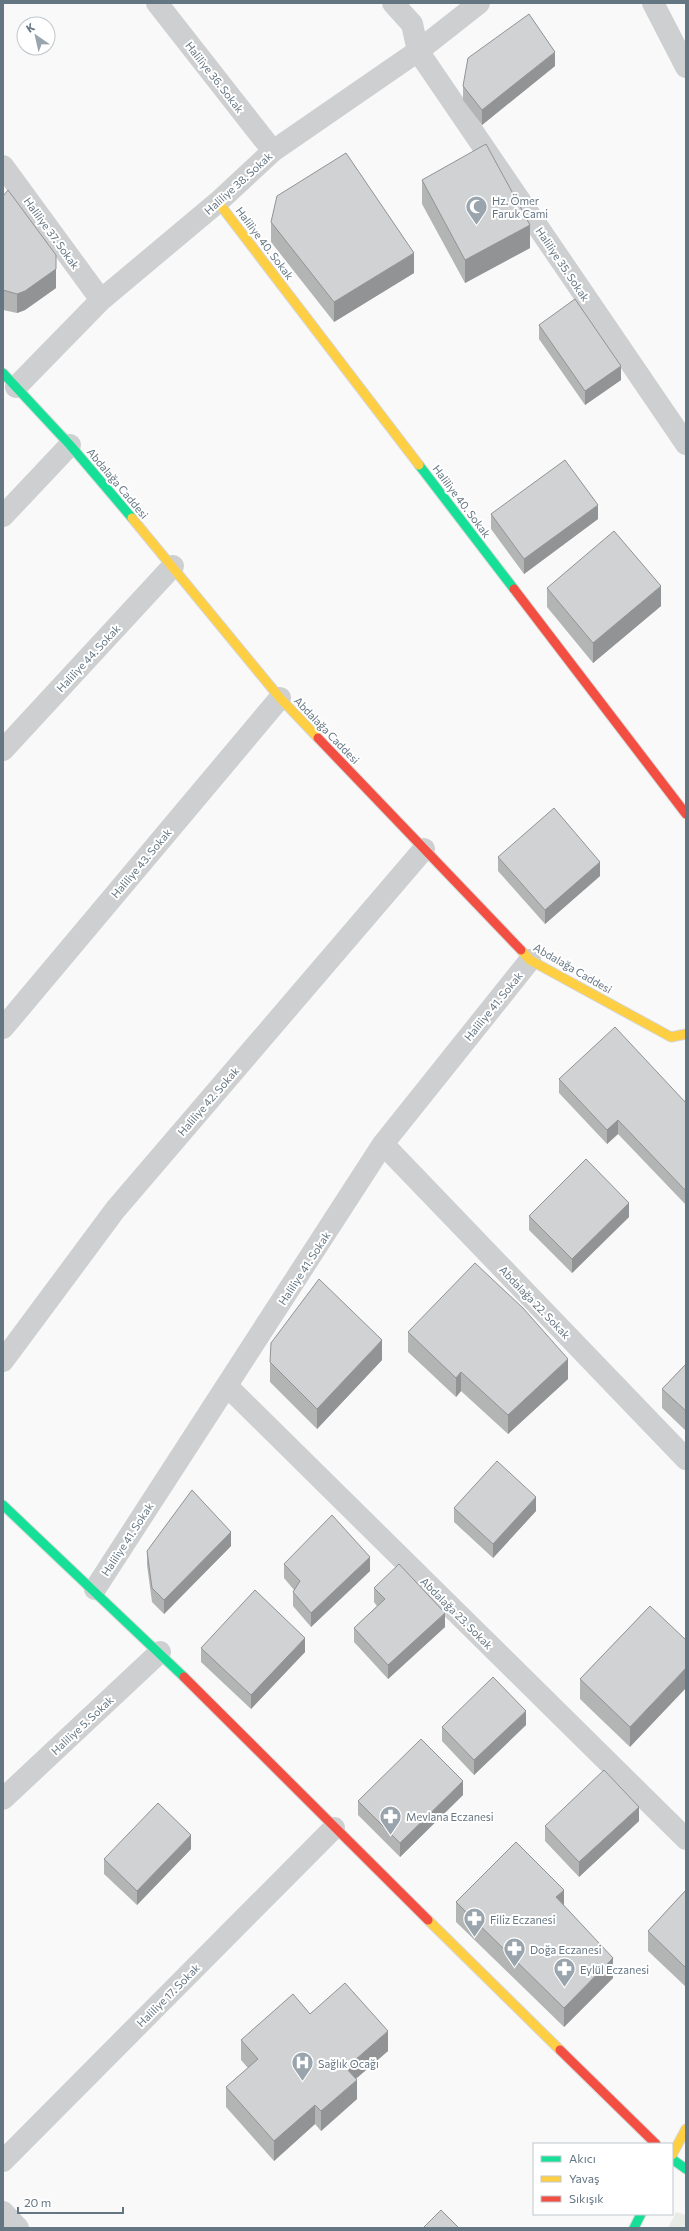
<svg xmlns="http://www.w3.org/2000/svg" width="689" height="2231" font-family="Commissioner,sans-serif">
<style>
.green{fill:#e8ebe6}
.lines{fill:none;stroke-linecap:round;stroke-linejoin:round}
.fast-casing{stroke:#d5d6d7;stroke-width:11}
.slow-casing{stroke:#d5d6d7;stroke-width:11}
.jam-casing{stroke:#d5d6d7;stroke-width:11}
.street{stroke:#cecfd0;stroke-width:22}
.fast{stroke:#16e098;stroke-width:9}
.slow{stroke:#ffcf43;stroke-width:9}
.jam{stroke:#f24e42;stroke-width:9}
.wall{fill:#b3b5b5}
.shaded-wall{fill:#929394}
.building{fill:#d0d2d3;stroke:#929394}
.labels{text-anchor:middle;dominant-baseline:central;stroke-width:4;stroke-linejoin:round;paint-order:stroke}
.street-label{font-size:11px;fill:#657683;stroke:#fff}
.poi-label{font-size:11px;fill:#657683;stroke:#fff;text-anchor:start}
</style>
<rect width="100%" height="100%" fill="#f9f9f9"/>
<!-- green -->
<path class="green" d="M 676,2212 L 686,2215 L 686,2228 L 668,2228 Z"/>
<g class="lines">
<defs>
<path id="fast" d="M 3,373 L 70,445 L 132,518
M 419,465 L 514,589
M 3,1505 L 184,1677
M 672,2159 L 686,2169
M 634,2228 L 641,2214"/>
<path id="slow" d="M 218,202 L 419,465
M 132,518 L 280,698 L 318,738
M 521,950 L 530,960 L 671,1037 L 686,1034
M 428,1920 L 560,2050
M 672,2155 L 686,2129"/>
<path id="jam" d="M 514,589 L 686,814
M 318,738 L 521,950
M 184,1677 L 428,1920
M 560,2050 L 656,2144"/>
</defs>
<!-- fast casing -->
<use href="#fast" class="fast-casing"/>
<!-- slow casing -->
<use href="#slow" class="slow-casing"/>
<!-- jam casing -->
<use href="#jam" class="jam-casing"/>
<!-- street -->
<path class="street" d="M 157,3 L 273,151
M 393,3 L 412,24 L 418,51 L 686,444
M 653,3 L 686,67
M 3,166 L 101,300
M 16,387 L 101,300 L 218,202 L 273,151 L 418,51 L 479,3
M 3,516 L 70,445
M 3,750 L 173,566
M 3,1028 L 280,698
M 383,1144 L 686,1459
M 3,1361 L 115,1210 L 424,849
M 227,1386 L 686,1839
M 95,1589 L 383,1144 L 530,960
M 3,1799 L 160,1652
M 3,2161 L 334,1828
M 3,2212 L 18,2228"/>
<!-- fast -->
<use href="#fast" class="fast"/>
<!-- slow -->
<use href="#slow" class="slow"/>
<!-- jam -->
<use href="#jam" class="jam"/>
</g>
<!-- wall -->
<path class="wall" d="M 555,66 L 482,125 L 463,100 L 463,86 Z
M 422,180 L 530,248 L 465,283 L 422,204 Z
M 3,196 L 56,275 L 56,288 L 25,310 L 17,313 L 3,310 Z
M 271,222 L 414,273 L 334,322 L 271,242 Z
M 539,325 L 621,380 L 585,405 L 539,339 Z
M 491,514 L 598,519 L 524,574 L 491,529 Z
M 547,588 L 661,606 L 593,663 L 547,607 Z
M 498,857 L 600,876 L 545,924 L 498,871 Z
M 559,1079 L 686,1103 L 686,1205 L 618,1134 L 607,1144 L 559,1093 Z
M 529,1216 L 629,1217 L 572,1273 L 529,1230 Z
M 408,1332 L 568,1379 L 508,1434 L 461,1391 L 456,1397 L 408,1352 Z
M 382,1360 L 317,1429 L 270,1382 L 270,1362 Z
M 686,1364 L 686,1431 L 662,1408 L 662,1389 Z
M 454,1508 L 536,1511 L 493,1558 L 454,1522 Z
M 231,1546 L 164,1614 L 152,1602 L 147,1565 L 147,1551 Z
M 284,1564 L 370,1571 L 311,1627 L 293,1606 L 293,1592 L 294,1590 L 284,1578 Z
M 374,1588 L 445,1627 L 388,1679 L 354,1642 L 354,1628 L 377,1606 L 374,1602 Z
M 650,1606 L 630,1747 L 580,1699 L 580,1679 Z
M 201,1648 L 305,1652 L 251,1709 L 201,1662 Z
M 526,1725 L 474,1775 L 442,1741 L 442,1727 Z
M 463,1795 L 400,1857 L 358,1815 L 358,1801 Z
M 639,1821 L 579,1877 L 545,1841 L 545,1826 Z
M 191,1849 L 137,1905 L 104,1874 L 104,1859 Z
M 686,1890 L 686,1987 L 648,1951 L 648,1931 Z
M 456,1902 L 564,1906 L 613,1978 L 564,2027 L 456,1922 Z
M 310,2014 L 388,2051 L 356,2079 L 357,2099 L 321,2131 L 315,2124 L 274,2161 L 226,2107 L 226,2087 L 248,2068 L 241,2060 L 241,2040 Z"/>
<!-- shaded-wall -->
<path class="shaded-wall" d="M 555,52 L 555,66 L 482,125 L 482,110 Z
M 530,225 L 530,248 L 465,283 L 465,260 Z
M 414,253 L 414,273 L 334,322 L 334,302 Z
M 56,255 L 56,288 L 25,310 L 17,313 L 17,294 Z
M 621,366 L 621,380 L 585,405 L 585,391 Z
M 598,505 L 598,519 L 524,574 L 524,559 Z
M 661,586 L 661,606 L 593,663 L 593,643 Z
M 600,862 L 600,876 L 545,924 L 545,910 Z
M 618,1120 L 618,1134 L 607,1144 L 607,1130 Z
M 629,1203 L 629,1217 L 572,1273 L 572,1259 Z
M 382,1340 L 382,1360 L 317,1429 L 317,1409 Z
M 568,1359 L 568,1379 L 508,1434 L 508,1415 Z
M 461,1372 L 461,1391 L 456,1397 L 456,1378 Z
M 536,1497 L 536,1511 L 493,1558 L 493,1544 Z
M 231,1532 L 231,1546 L 164,1614 L 164,1600 Z
M 370,1557 L 370,1571 L 311,1627 L 311,1613 Z
M 445,1613 L 445,1627 L 388,1679 L 388,1665 Z
M 305,1638 L 305,1652 L 251,1709 L 251,1695 Z
M 686,1668 L 686,1688 L 630,1747 L 630,1727 Z
M 526,1711 L 526,1725 L 474,1775 L 474,1760 Z
M 463,1781 L 463,1795 L 400,1857 L 400,1843 Z
M 639,1807 L 639,1821 L 579,1877 L 579,1862 Z
M 191,1835 L 191,1849 L 137,1905 L 137,1891 Z
M 564,1890 L 564,1909 L 556,1897 Z
M 613,1958 L 613,1978 L 564,2027 L 564,2008 Z
M 388,2031 L 388,2051 L 346,2087 L 346,2068 Z
M 357,2080 L 357,2099 L 321,2131 L 321,2111 Z
M 315,2105 L 315,2124 L 274,2161 L 274,2141 Z"/>
<!-- building -->
<path class="building" d="M 529,14 L 555,52 L 482,110 L 463,86 L 468,58 Z
M 486,144 L 530,225 L 465,260 L 422,180 Z
M 346,153 L 414,253 L 334,302 L 271,222 L 277,196 Z
M 8,190 L 56,255 L 56,269 L 25,291 L 17,294 L 3,290 L 3,196 Z
M 575,299 L 621,366 L 585,391 L 539,325 Z
M 565,460 L 598,505 L 524,559 L 491,514 Z
M 614,531 L 661,586 L 593,643 L 547,588 Z
M 554,808 L 600,862 L 545,910 L 498,857 Z
M 615,1027 L 686,1103 L 686,1191 L 618,1120 L 607,1130 L 559,1079 Z
M 586,1159 L 629,1203 L 572,1259 L 529,1216 Z
M 475,1263 L 523,1308 L 568,1359 L 508,1415 L 461,1372 L 456,1378 L 408,1332 Z
M 319,1279 L 382,1340 L 317,1409 L 270,1362 L 271,1343 Z
M 686,1364 L 686,1411 L 662,1389 Z
M 497,1461 L 536,1497 L 493,1544 L 454,1508 Z
M 192,1490 L 231,1532 L 164,1600 L 152,1588 L 147,1551 Z
M 332,1515 L 370,1557 L 311,1613 L 293,1592 L 300,1581 L 284,1564 Z
M 399,1564 L 445,1613 L 388,1665 L 354,1628 L 385,1599 L 374,1588 Z
M 255,1590 L 305,1638 L 251,1695 L 201,1648 Z
M 650,1606 L 686,1640 L 686,1668 L 630,1727 L 580,1679 Z
M 493,1677 L 526,1711 L 474,1760 L 442,1727 Z
M 421,1739 L 463,1781 L 400,1843 L 358,1801 Z
M 604,1770 L 639,1807 L 579,1862 L 545,1826 Z
M 158,1803 L 191,1835 L 137,1891 L 104,1859 Z
M 516,1842 L 564,1890 L 556,1897 L 613,1958 L 564,2008 L 456,1902 Z
M 686,1890 L 686,1968 L 648,1931 Z
M 345,1983 L 388,2031 L 346,2068 L 357,2080 L 321,2111 L 315,2105 L 274,2141 L 226,2087 L 258,2059 L 241,2040 L 293,1994 L 310,2014 Z
M 441,2210 L 459,2228 L 423,2228 Z"/>
<!-- icons -->
<defs>
<symbol id="mosque-pin" viewBox="-11 -11 22 30"><path d="M0 17L-7.5 6A9.5 9.5 0 1 1 7.5 6Z" fill="#99a4ac" stroke="#fff"/><path d="M3.5-4.9A6 6 0 1 0 3.5 4.9A5 5 0 1 1 3.5-4.9Z" fill="#fff"/></symbol>
<symbol id="pharmacy-pin" viewBox="-11 -11 22 30"><path d="M0 17L-7.5 6A9.5 9.5 0 1 1 7.5 6Z" fill="#99a4ac" stroke="#fff"/><path d="M-2-6h4v4h4v4h-4v4h-4v-4h-4v-4h4Z" fill="#fff"/></symbol>
<symbol id="hospital-pin" viewBox="-11 -11 22 30"><path d="M0 17L-7.5 6A9.5 9.5 0 1 1 7.5 6Z" fill="#99a4ac" stroke="#fff"/><path d="M-5-5h3v3.5h4V-5h3V5h-3V1.5h-4V5h-3Z" fill="#fff"/></symbol>
</defs>
<g fill-rule="evenodd">
<use href="#mosque-pin" x="464" y="194" width="25" height="34"/>
<use href="#pharmacy-pin" x="378" y="1804" width="25" height="34"/>
<use href="#pharmacy-pin" x="462" y="1906" width="25" height="34"/>
<use href="#pharmacy-pin" x="502" y="1936" width="25" height="34"/>
<use href="#pharmacy-pin" x="552" y="1956" width="25" height="34"/>
<use href="#hospital-pin" x="290" y="2050" width="25" height="34"/>
</g>
<g class="labels">
<!-- street labels -->
<g class="street-label">
<text transform="translate(215 77) rotate(52)">Haliliye 36. Sokak</text>
<text transform="translate(238 183) rotate(-42)">Haliliye 38. Sokak</text>
<text transform="translate(52 233) rotate(54)">Haliliye 37. Sokak</text>
<text transform="translate(265 243) rotate(53)">Haliliye 40. Sokak</text>
<text transform="translate(563 264) rotate(56)">Haliliye 35. Sokak</text>
<text transform="translate(118 483) rotate(50)">Abdalağa Caddesi</text>
<text transform="translate(462 501) rotate(53)">Haliliye 40. Sokak</text>
<text transform="translate(88 658) rotate(-47)">Haliliye 44. Sokak</text>
<text transform="translate(327 730) rotate(46)">Abdalağa Caddesi</text>
<text transform="translate(141 863) rotate(-50)">Haliliye 43. Sokak</text>
<text transform="translate(573 968) rotate(30)">Abdalağa Caddesi</text>
<text transform="translate(493 1006) rotate(-51)">Haliliye 41. Sokak</text>
<text transform="translate(208 1101) rotate(-49)">Haliliye 42. Sokak</text>
<text transform="translate(304 1268) rotate(-57)">Haliliye 41. Sokak</text>
<text transform="translate(535 1302) rotate(46)">Abdalağa 22. Sokak</text>
<text transform="translate(127 1539) rotate(-57)">Haliliye 41. Sokak</text>
<text transform="translate(457 1613) rotate(45)">Abdalağa 23. Sokak</text>
<text transform="translate(82 1725) rotate(-43)">Haliliye 5. Sokak</text>
<text transform="translate(168 1995) rotate(-45)">Haliliye 17. Sokak</text>
</g>
<!-- poi labels -->
<g class="poi-label">
<text x="492" y="200">Hz. Ömer<tspan x="492" dy="13">Faruk Cami</tspan></text>
<text x="406" y="1816">Mevlana Eczanesi</text>
<text x="490" y="1919">Filiz Eczanesi</text>
<text x="530" y="1949">Doğa Eczanesi</text>
<text x="580" y="1969">Eylül Eczanesi</text>
<text x="318" y="2063">Sağlık Ocağı</text>
</g>
</g>
<!-- border -->
<rect width="689" height="2231" fill="none" stroke="#657683" stroke-width="8"/>
<!-- legend -->
<rect x="533" y="2143" width="140" height="72" fill="#ffffff" stroke="#c1c8cd"/>
<rect x="541" y="2156" width="20" height="6" fill="#16e098" stroke="#c1c8cd"/>
<text x="569" y="2163" font-size="12" fill="#657683">Akıcı</text>
<rect x="541" y="2176" width="20" height="6" fill="#ffcf43" stroke="#c1c8cd"/>
<text x="569" y="2183" font-size="12" fill="#657683">Yavaş</text>
<rect x="541" y="2196" width="20" height="6" fill="#f24e42" stroke="#c1c8cd"/>
<text x="569" y="2203" font-size="12" fill="#657683">Sıkışık</text>
<!-- north arrow -->
<g transform="translate(36 36) rotate(326)"><circle r="19" fill="#ffffff" stroke="#c1c8cd"/>
<path d="M0-3L7 15L0 10L-7 15Z" fill="#99a4ac"/>
<text y="-6" font-size="11" font-weight="bold" text-anchor="middle" fill="#657683">K</text>
</g>
<!-- scale -->
<path d="M18 2207v6h105v-6" fill="none" stroke="#657683" stroke-width="2"/>
<text x="24" y="2207" font-size="12" fill="#657683" stroke="#ffffff" stroke-width="3" paint-order="stroke">20 m</text>
</svg>
